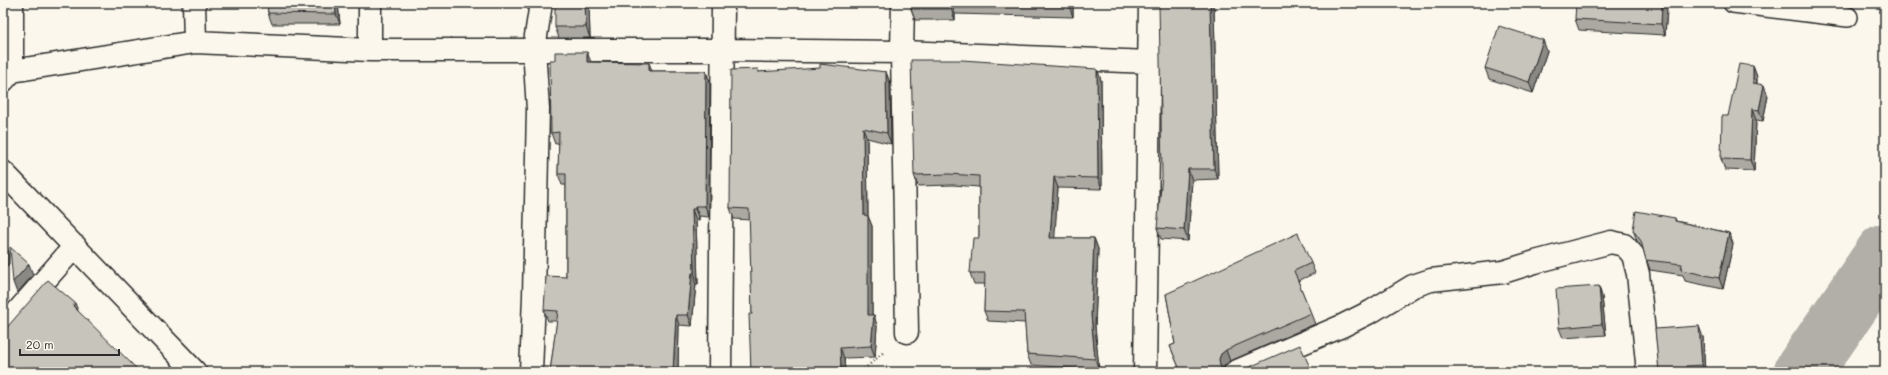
<svg xmlns="http://www.w3.org/2000/svg" width="1888" height="375" font-family="Mali,sans-serif">
<style>
.lines{fill:none;stroke-linecap:round;stroke-linejoin:round}
.river{stroke:#b1afa7;stroke-width:59}
.lane-casing{stroke:#2b2b2b;stroke-width:22}
.street-casing{stroke:#2b2b2b;stroke-width:25}
.path{stroke:#2b2b2b;stroke-width:2.5;stroke-dasharray:1 3;stroke-linecap:butt}
.lane{stroke:#fbf7ec;stroke-width:19}
.street{stroke:#fbf7ec;stroke-width:22}
.wall{fill:#aba9a2;stroke:#2b2b2b}
.shaded-wall{fill:#8b8984;stroke:#2b2b2b}
.building{fill:#c7c4bc;stroke:#2b2b2b}
</style>
<rect width="100%" height="100%" fill="#fbf7ec"/>
<filter id="ink" filterUnits="userSpaceOnUse"><feTurbulence type="fractalNoise" baseFrequency=".025" numOctaves="2"/><feDisplacementMap in="SourceGraphic" scale="8" xChannelSelector="R" yChannelSelector="G"/><feConvolveMatrix kernelMatrix="1 2 1 2 8 2 1 2 1" color-interpolation-filters="sRGB"/></filter>
<g filter="url(#ink)">
<g class="lines">
<!-- river -->
<path class="river" d="M 1803,372 L 1885,253"/>
<defs>
<path id="lane" d="M 1733,3 L 1848,17"/>
<path id="street" d="M 194,3 L 195,42
M 903,3 L 902,52 L 907,332
M 370,50 L 370,3
M 12,71 L 12,3
M 3,81 L 12,71 L 195,42 L 370,50 L 722,50 L 902,52 L 1150,62
M 3,172 L 195,372
M 3,328 L 75,246
M 531,372 L 534,296 L 538,109 L 534,49 L 541,3
M 720,372 L 723,3
M 1145,372 L 1150,3
M 1235,372 L 1342,326 L 1372,311 L 1413,286 L 1431,280 L 1503,272 L 1535,262 L 1611,242 L 1624,245 L 1633,255 L 1638,274 L 1648,372"/>
</defs>
<!-- lane casing -->
<use href="#lane" class="lane-casing"/>
<!-- street casing -->
<use href="#street" class="street-casing"/>
<!-- path -->
<path class="path" d="M 861,372 L 885,351"/>
<!-- lane -->
<use href="#lane" class="lane"/>
<!-- street -->
<use href="#street" class="street"/>
</g>
<!-- wall -->
<path class="wall" d="M 267,3 L 338,3 L 340,24 L 272,24 L 268,13 Z
M 589,3 L 590,38 L 559,38 L 555,27 Z
M 912,3 L 1073,3 L 1073,17 L 955,14 L 955,20 L 915,20 L 911,9 Z
M 1214,8 L 1218,179 L 1192,180 L 1188,241 L 1161,239 L 1157,228 Z
M 1667,10 L 1665,35 L 1579,30 L 1575,19 Z
M 1547,51 L 1533,93 L 1489,79 L 1485,68 Z
M 555,60 L 590,62 L 652,71 L 706,71 L 710,82 L 709,217 L 699,216 L 699,220 L 696,220 L 698,284 L 696,284 L 692,326 L 679,325 L 678,372 L 550,372 L 557,321 L 548,321 L 544,310 L 566,277 L 566,185 L 562,185 L 558,174 L 559,143 L 555,144 L 551,133 Z
M 1753,66 L 1757,77 L 1757,84 L 1768,96 L 1763,121 L 1756,120 L 1754,171 L 1725,170 L 1721,159 L 1728,116 Z
M 1097,69 L 1101,80 L 1102,189 L 1058,188 L 1054,238 L 1094,238 L 1098,249 L 1095,326 L 1099,370 L 1031,365 L 1027,354 L 1025,323 L 988,321 L 984,311 L 985,284 L 974,284 L 970,273 L 979,238 L 979,187 L 953,185 L 918,186 L 914,175 Z
M 759,72 L 886,72 L 890,83 L 891,144 L 867,138 L 868,216 L 872,226 L 872,315 L 874,315 L 877,326 L 875,357 L 844,358 L 845,372 L 751,372 L 752,314 L 750,220 L 734,219 L 730,208 Z
M 1675,218 L 1676,221 L 1729,233 L 1733,244 L 1723,289 L 1685,281 L 1683,275 L 1650,270 L 1643,249 L 1637,241 L 1633,230 Z
M 1311,263 L 1315,273 L 1298,281 L 1315,324 L 1230,361 L 1225,365 L 1223,370 L 1225,372 L 1181,372 L 1170,346 L 1175,344 L 1166,294 Z
M 1599,286 L 1602,297 L 1606,335 L 1563,338 L 1559,328 Z
M 1703,337 L 1705,372 L 1659,372 Z"/>
<!-- shaded-wall -->
<path class="shaded-wall" d="M 335,3 L 338,3 L 340,24 L 336,14 Z
M 585,3 L 589,3 L 590,38 L 586,27 Z
M 1069,3 L 1073,3 L 1073,17 L 1069,6 Z
M 1210,3 L 1212,3 L 1214,8 L 1218,179 L 1214,169 Z
M 1662,3 L 1664,3 L 1667,10 L 1665,35 L 1661,24 Z
M 951,4 L 955,14 L 955,20 L 951,9 Z
M 1543,40 L 1547,51 L 1533,93 L 1529,82 Z
M 587,52 L 591,62 L 587,62 Z
M 649,63 L 653,73 L 649,71 Z
M 1753,66 L 1757,77 L 1756,93 L 1753,83 Z
M 1097,69 L 1101,80 L 1102,189 L 1098,178 Z
M 706,71 L 710,82 L 709,217 L 705,206 Z
M 886,72 L 890,83 L 891,144 L 887,133 Z
M 1764,85 L 1768,96 L 1763,121 L 1759,110 Z
M 1752,109 L 1756,120 L 1754,171 L 1750,160 Z
M 863,128 L 867,138 L 868,217 L 868,216 L 872,226 L 872,326 L 868,315 L 864,215 Z
M 1188,169 L 1192,180 L 1188,241 L 1184,230 Z
M 1054,177 L 1058,188 L 1054,249 L 1050,238 Z
M 695,206 L 699,216 L 699,220 L 695,209 Z
M 692,209 L 696,220 L 698,284 L 694,273 Z
M 1729,233 L 1733,244 L 1723,289 L 1719,278 Z
M 1094,238 L 1098,249 L 1095,326 L 1099,370 L 1095,359 L 1091,315 Z
M 5,242 L 9,252 L 9,264 L 3,270 L 3,255 Z
M 29,264 L 33,275 L 17,293 L 13,282 Z
M 692,273 L 696,284 L 692,326 L 688,315 Z
M 1599,286 L 1602,297 L 1606,335 L 1602,324 Z
M 75,303 L 79,313 L 73,306 Z
M 676,315 L 679,325 L 678,372 L 673,372 Z
M 874,315 L 877,326 L 875,357 L 871,346 Z
M 1699,326 L 1703,337 L 1705,372 L 1704,372 L 1702,365 Z
M 840,348 L 844,358 L 845,372 L 842,372 L 841,369 Z
M 1226,350 L 1230,361 L 1225,365 L 1223,370 L 1220,366 L 1219,359 L 1221,354 Z"/>
<!-- building -->
<path class="building" d="M 267,3 L 335,3 L 336,14 L 268,13 Z
M 555,3 L 585,3 L 586,27 L 555,27 Z
M 912,3 L 1069,3 L 1069,6 L 951,4 L 951,9 L 911,9 Z
M 1159,3 L 1210,3 L 1214,169 L 1188,169 L 1184,230 L 1157,228 L 1162,176 Z
M 1576,3 L 1662,3 L 1661,24 L 1575,19 Z
M 1499,26 L 1543,40 L 1529,82 L 1485,68 Z
M 555,52 L 587,52 L 587,62 L 649,63 L 649,71 L 706,71 L 705,206 L 695,206 L 695,209 L 692,209 L 694,273 L 692,273 L 688,315 L 676,315 L 673,372 L 550,372 L 558,311 L 544,310 L 546,276 L 566,277 L 566,174 L 558,174 L 559,132 L 551,133 L 550,60 L 555,60 Z
M 911,60 L 962,60 L 1097,69 L 1098,178 L 1054,177 L 1050,238 L 1094,238 L 1091,315 L 1095,359 L 1027,354 L 1024,312 L 984,311 L 985,273 L 970,273 L 973,238 L 979,238 L 979,176 L 949,174 L 914,175 Z
M 820,64 L 886,72 L 887,133 L 863,128 L 864,215 L 868,216 L 868,315 L 874,315 L 871,346 L 840,348 L 841,369 L 787,369 L 787,372 L 751,372 L 749,314 L 752,314 L 749,209 L 730,208 L 731,70 L 758,69 L 758,72 L 820,68 Z
M 1739,64 L 1753,66 L 1753,83 L 1764,85 L 1759,110 L 1752,109 L 1750,160 L 1721,159 L 1722,116 L 1728,116 Z
M 1636,211 L 1675,218 L 1675,221 L 1729,233 L 1719,278 L 1681,270 L 1682,264 L 1646,260 L 1641,241 L 1633,230 Z
M 1298,233 L 1311,263 L 1294,271 L 1311,313 L 1226,350 L 1221,354 L 1219,359 L 1220,366 L 1224,371 L 1225,372 L 1181,372 L 1170,346 L 1175,344 L 1166,294 Z
M 3,240 L 5,242 L 5,253 L 3,255 Z
M 10,247 L 29,264 L 13,282 Z
M 48,280 L 75,303 L 73,306 L 140,372 L 3,372 L 3,332 Z
M 1599,286 L 1602,324 L 1559,328 L 1556,289 Z
M 1699,326 L 1702,365 L 1686,366 L 1687,372 L 1659,372 L 1655,329 Z
M 1300,345 L 1312,372 L 1238,372 Z"/>
</g>
<!-- margin -->
<rect width="1888" height="375" fill="none" stroke="#fbf7ec" stroke-width="16"/>
<rect x="8" y="8" width="1872" height="359" fill="none" stroke="#2b2b2b" stroke-width="1.5" filter="url(#ink)"/>
<!-- scale -->
<path d="M20 349v6h99v-6" fill="none" stroke="#2b2b2b" stroke-width="2"/>
<text x="26" y="349" font-size="12" fill="#2b2b2b" stroke="#fbf7ec" stroke-width="3" paint-order="stroke">20 m</text>
</svg>
